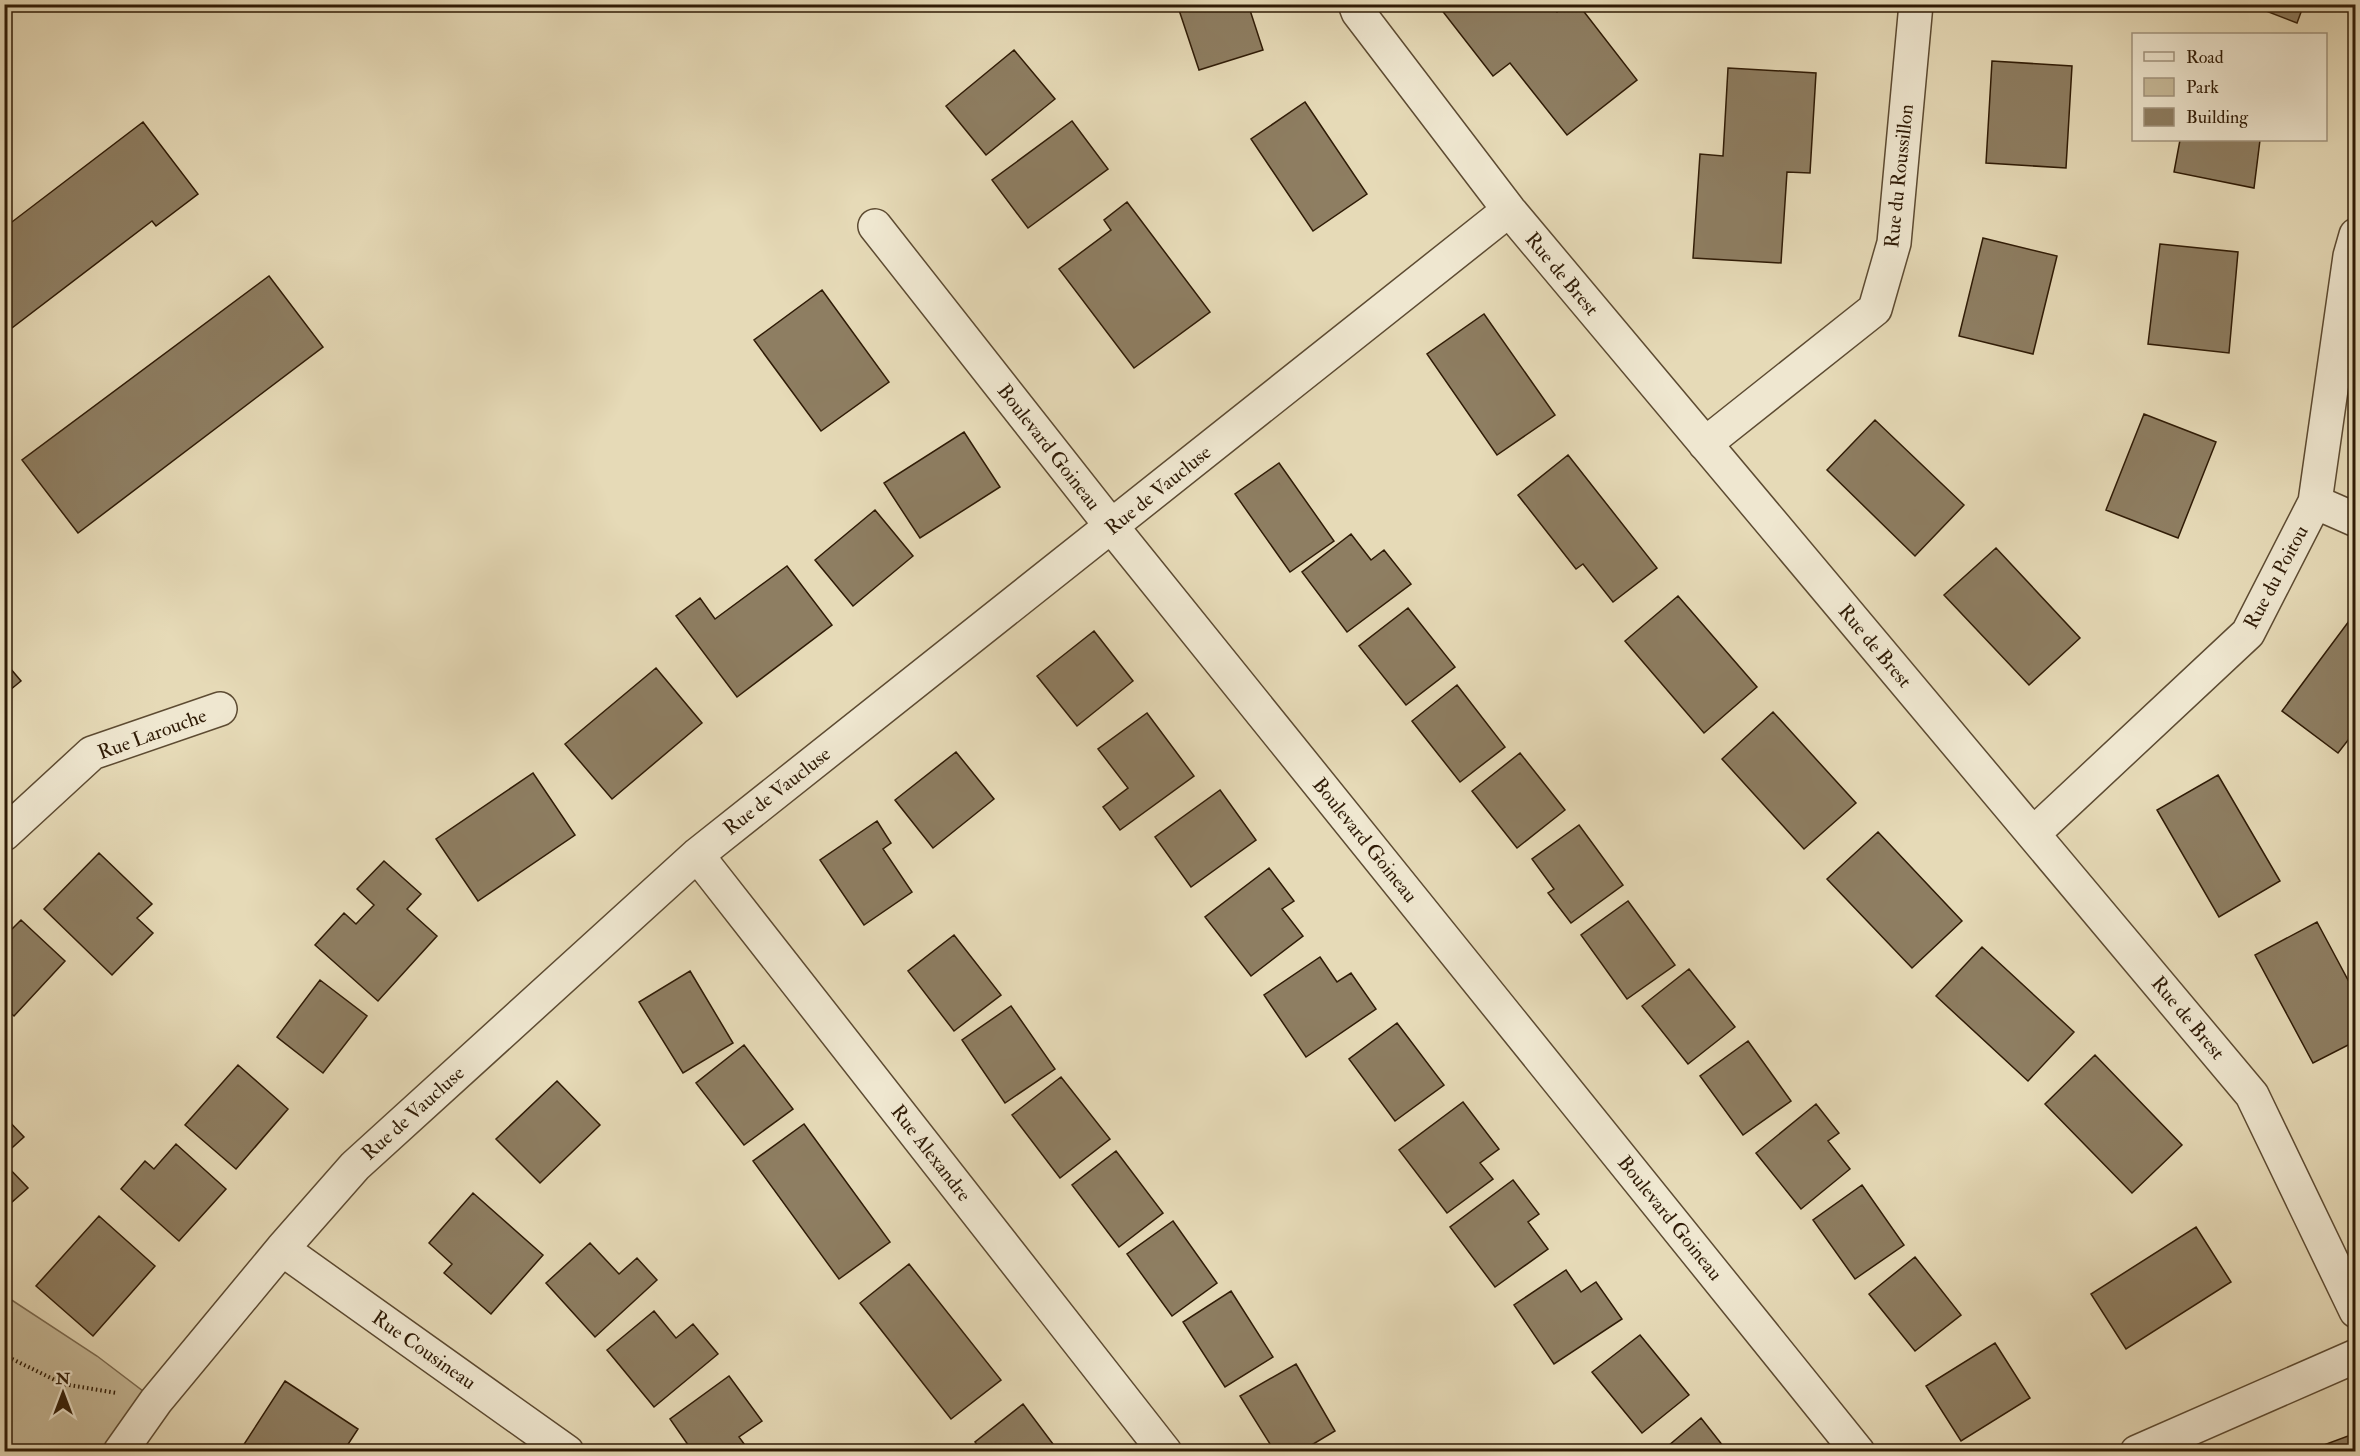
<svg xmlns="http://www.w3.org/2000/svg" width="2360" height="1456" font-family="'IM FELL Double Pica',serif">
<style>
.green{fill:#c7ba99;stroke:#7b6a50;stroke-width:1.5}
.building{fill:#8e7e62;stroke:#2f1b06;stroke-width:1.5}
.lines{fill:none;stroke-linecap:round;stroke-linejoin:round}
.minor-casing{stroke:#5d4b32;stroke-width:36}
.path{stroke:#2f1b06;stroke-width:4;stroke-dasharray:1.5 3;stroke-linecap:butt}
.minor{stroke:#efe7d0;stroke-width:33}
.labels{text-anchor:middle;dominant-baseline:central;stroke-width:4.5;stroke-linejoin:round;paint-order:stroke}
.street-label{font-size:20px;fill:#2f1b06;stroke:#efe7d0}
</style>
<rect width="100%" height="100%" fill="#e6dab7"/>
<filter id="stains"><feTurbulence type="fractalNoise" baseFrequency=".00333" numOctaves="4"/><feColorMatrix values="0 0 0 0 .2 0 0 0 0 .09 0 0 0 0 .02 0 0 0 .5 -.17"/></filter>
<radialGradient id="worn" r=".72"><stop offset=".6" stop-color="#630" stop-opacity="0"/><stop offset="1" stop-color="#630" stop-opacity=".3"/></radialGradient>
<!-- green -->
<path class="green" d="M 4,1295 L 97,1356 L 156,1401 L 120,1451 L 5,1451 Z"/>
<!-- building -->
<path class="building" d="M 1177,4 L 1248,4 L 1263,50 L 1199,70 Z
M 1437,4 L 1551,4 L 1557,12 L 1567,4 L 1578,4 L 1637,80 L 1567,135 L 1510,63 L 1493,76 Z
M 2248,4 L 2304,4 L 2297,23 Z
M 1014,50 L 1055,99 L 986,155 L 946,106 Z
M 1992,61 L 2072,66 L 2066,168 L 1986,163 Z
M 1728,68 L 1816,73 L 1810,173 L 1787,172 L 1781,263 L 1693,258 L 1700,154 L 1723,156 Z
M 1305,102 L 1367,194 L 1313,231 L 1251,139 Z
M 1072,121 L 1108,169 L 1028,228 L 992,180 Z
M 143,122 L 198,194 L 156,226 L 152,221 L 4,334 L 4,228 Z
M 2180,140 L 2260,140 L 2254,188 L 2174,172 Z
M 1127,202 L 1210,312 L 1134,368 L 1059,269 L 1111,230 L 1104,220 Z
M 1983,238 L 2057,256 L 2033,354 L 1959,336 Z
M 2160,244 L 2238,252 L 2229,353 L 2148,344 Z
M 269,276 L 323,347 L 78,533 L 22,460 Z
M 822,290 L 889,382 L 821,431 L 754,340 Z
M 1484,314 L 1555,415 L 1497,455 L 1427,354 Z
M 2144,414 L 2216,442 L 2178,538 L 2106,510 Z
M 1875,420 L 1964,505 L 1915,556 L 1827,470 Z
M 964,432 L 1000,487 L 920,538 L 884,483 Z
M 1568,455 L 1657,568 L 1613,602 L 1583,564 L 1576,569 L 1518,495 Z
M 1279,463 L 1334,541 L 1290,572 L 1235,494 Z
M 875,510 L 913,556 L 853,606 L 815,560 Z
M 1351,534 L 1371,560 L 1384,550 L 1411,584 L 1347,632 L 1302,572 Z
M 1996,548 L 2080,638 L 2029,685 L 1944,595 Z
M 787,566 L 832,625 L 737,697 L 676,616 L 700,598 L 715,619 Z
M 1678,596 L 1757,687 L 1704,733 L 1625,641 Z
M 1408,608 L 1455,667 L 1406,705 L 1359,646 Z
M 2349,621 L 2356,626 L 2356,730 L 2338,753 L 2282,711 Z
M 1094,631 L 1133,681 L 1077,726 L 1037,676 Z
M 4,661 L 21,681 L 4,695 Z
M 656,668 L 702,723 L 612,799 L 565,744 Z
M 1457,685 L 1505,747 L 1460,782 L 1412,721 Z
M 1773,712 L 1856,803 L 1804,849 L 1722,759 Z
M 1147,713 L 1194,776 L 1120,830 L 1103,807 L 1128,788 L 1098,749 Z
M 956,752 L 994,799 L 933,848 L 895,800 Z
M 1520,753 L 1565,810 L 1517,848 L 1472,791 Z
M 533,773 L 575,835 L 478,901 L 436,839 Z
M 2218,775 L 2280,881 L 2219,917 L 2157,810 Z
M 1220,790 L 1256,840 L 1191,887 L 1155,837 Z
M 877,821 L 891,843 L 883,849 L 912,892 L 864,925 L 820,860 Z
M 1579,825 L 1623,885 L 1571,923 L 1548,893 L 1554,889 L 1532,859 Z
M 1878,832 L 1962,921 L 1912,968 L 1827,879 Z
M 99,853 L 152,904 L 137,918 L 153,933 L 112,975 L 44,909 Z
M 384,861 L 421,894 L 407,909 L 437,936 L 378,1001 L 315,945 L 344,913 L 356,924 L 374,905 L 357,889 Z
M 1269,868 L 1294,901 L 1282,909 L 1303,936 L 1251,976 L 1205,917 Z
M 1628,901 L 1675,965 L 1627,999 L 1581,935 Z
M 21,920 L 65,961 L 14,1016 L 4,1007 L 4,937 Z
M 2317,922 L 2356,995 L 2356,1041 L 2313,1063 L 2255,955 Z
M 954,935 L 1001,995 L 954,1031 L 908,971 Z
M 1982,947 L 2074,1032 L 2028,1081 L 1936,996 Z
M 1320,957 L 1337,982 L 1351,973 L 1376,1009 L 1306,1057 L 1264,995 Z
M 1689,969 L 1735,1027 L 1688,1064 L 1642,1006 Z
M 690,971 L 733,1043 L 683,1073 L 639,1002 Z
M 320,980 L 367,1016 L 323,1073 L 277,1037 Z
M 1011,1006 L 1055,1069 L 1005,1103 L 962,1040 Z
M 1397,1023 L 1444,1085 L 1395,1121 L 1349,1059 Z
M 1748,1041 L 1791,1101 L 1743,1135 L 1700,1076 Z
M 744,1045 L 793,1109 L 744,1145 L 696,1083 Z
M 2095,1055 L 2182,1145 L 2132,1193 L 2045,1104 Z
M 238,1065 L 288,1109 L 236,1169 L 185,1125 Z
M 1061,1077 L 1110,1139 L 1060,1178 L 1012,1115 Z
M 557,1081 L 600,1125 L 540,1183 L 496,1139 Z
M 1463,1102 L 1499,1149 L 1480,1163 L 1493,1179 L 1447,1213 L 1399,1150 Z
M 1816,1104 L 1839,1133 L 1828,1141 L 1850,1169 L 1801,1209 L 1756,1153 Z
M 4,1116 L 24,1137 L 4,1155 Z
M 804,1124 L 890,1242 L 839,1279 L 753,1161 Z
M 176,1144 L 226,1189 L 179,1241 L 121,1189 L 145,1161 L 154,1169 Z
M 1116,1151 L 1163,1213 L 1119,1247 L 1072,1185 Z
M 4,1163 L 28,1188 L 4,1209 Z
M 1513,1180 L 1539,1214 L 1528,1222 L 1548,1249 L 1495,1287 L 1450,1227 Z
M 1862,1185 L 1904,1245 L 1855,1279 L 1813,1220 Z
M 473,1193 L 543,1255 L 491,1314 L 444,1273 L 452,1264 L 429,1243 Z
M 99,1216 L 155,1266 L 93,1336 L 36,1286 Z
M 1173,1221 L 1217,1283 L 1172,1316 L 1127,1254 Z
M 2196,1227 L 2231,1282 L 2126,1349 L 2091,1294 Z
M 590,1243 L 619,1274 L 637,1258 L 657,1280 L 595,1337 L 546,1283 Z
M 1915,1257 L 1961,1315 L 1915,1351 L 1869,1294 Z
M 909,1264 L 1001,1380 L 951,1419 L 860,1303 Z
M 1566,1270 L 1581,1292 L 1596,1282 L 1622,1319 L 1554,1364 L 1514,1305 Z
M 1231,1291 L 1273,1357 L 1225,1387 L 1183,1322 Z
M 654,1311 L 676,1338 L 693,1324 L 718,1354 L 654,1407 L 607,1350 Z
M 1640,1335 L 1689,1395 L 1642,1433 L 1592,1372 Z
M 1995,1343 L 2030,1398 L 1961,1441 L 1926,1386 Z
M 1296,1364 L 1335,1431 L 1300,1452 L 1275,1452 L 1240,1396 Z
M 729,1376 L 762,1421 L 739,1437 L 750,1452 L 693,1452 L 670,1419 Z
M 285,1381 L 358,1429 L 343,1452 L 239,1452 Z
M 1023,1404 L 1059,1452 L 982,1452 L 975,1442 Z
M 1701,1418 L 1727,1451 L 1661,1452 Z
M 2356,1433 L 2356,1452 L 2305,1452 Z"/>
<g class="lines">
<defs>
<path id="minor" d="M 1355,4 L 1358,12 L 1509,210 L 2252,1095 L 2356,1311
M 875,226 L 1112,527 L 1858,1452
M 1705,444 L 1875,309 L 1894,243 L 1916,4
M 2315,502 L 2356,520
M 2034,833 L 2248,633 L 2315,502 L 2350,256 L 2356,235
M 4,834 L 92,753 L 220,709
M 697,855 L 1165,1452
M 282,1249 L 567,1452
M 120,1452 L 156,1401 L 282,1249 L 355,1166 L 697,855 L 1509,210
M 2137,1452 L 2356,1356"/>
</defs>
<!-- minor casing -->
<use href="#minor" class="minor-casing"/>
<!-- path -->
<path class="path" d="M 4,1355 L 63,1384 L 117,1393"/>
<!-- minor -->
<use href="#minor" class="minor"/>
</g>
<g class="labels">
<!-- street labels -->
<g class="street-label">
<text transform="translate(1899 176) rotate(-84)">Rue du Roussillon</text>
<text transform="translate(1562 274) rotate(50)">Rue de Brest</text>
<text transform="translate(1049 447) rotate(52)">Boulevard Goineau</text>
<text transform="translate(1158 490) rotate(-39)">Rue de Vaucluse</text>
<text transform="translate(2276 577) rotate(-62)">Rue du Poitou</text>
<text transform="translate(1875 646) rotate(50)">Rue de Brest</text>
<text transform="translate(152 734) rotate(-20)">Rue Larouche</text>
<text transform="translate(777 791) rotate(-38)">Rue de Vaucluse</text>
<text transform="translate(1365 840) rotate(51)">Boulevard Goineau</text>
<text transform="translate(2188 1018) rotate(50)">Rue de Brest</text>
<text transform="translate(413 1113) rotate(-42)">Rue de Vaucluse</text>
<text transform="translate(931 1153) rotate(52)">Rue Alexandre</text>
<text transform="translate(1670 1218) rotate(51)">Boulevard Goineau</text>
<text transform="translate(424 1350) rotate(35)">Rue Cousineau</text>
</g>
</g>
<!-- margin -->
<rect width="2360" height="1456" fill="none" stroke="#e6dab7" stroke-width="24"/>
<rect x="6" y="6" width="2348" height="1444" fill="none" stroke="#2f1b06" stroke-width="3"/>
<rect x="12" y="12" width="2336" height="1432" fill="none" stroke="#2f1b06" stroke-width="1.5"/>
<!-- legend -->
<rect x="2132" y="33" width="195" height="108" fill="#efe7d0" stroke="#a2957f" stroke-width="1.5"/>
<rect x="2144" y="52" width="30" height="9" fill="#efe7d0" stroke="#a2957f" stroke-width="1.5"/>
<text x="2186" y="63" font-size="18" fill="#2f1b06">Road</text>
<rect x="2144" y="78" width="30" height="18" fill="#c7ba99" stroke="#a2957f" stroke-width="1.5"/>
<text x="2186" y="93" font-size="18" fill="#2f1b06">Park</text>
<rect x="2144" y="108" width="30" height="18" fill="#8e7e62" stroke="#a2957f" stroke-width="1.5"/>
<text x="2186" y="123" font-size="18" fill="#2f1b06">Building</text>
<!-- north arrow -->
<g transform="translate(63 1393)" stroke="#efe7d0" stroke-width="4.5" paint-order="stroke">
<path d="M0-4.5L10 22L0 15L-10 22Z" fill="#2f1b06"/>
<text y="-9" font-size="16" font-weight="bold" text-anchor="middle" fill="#2f1b06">N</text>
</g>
<rect width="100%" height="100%" filter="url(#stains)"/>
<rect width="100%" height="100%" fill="url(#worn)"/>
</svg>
